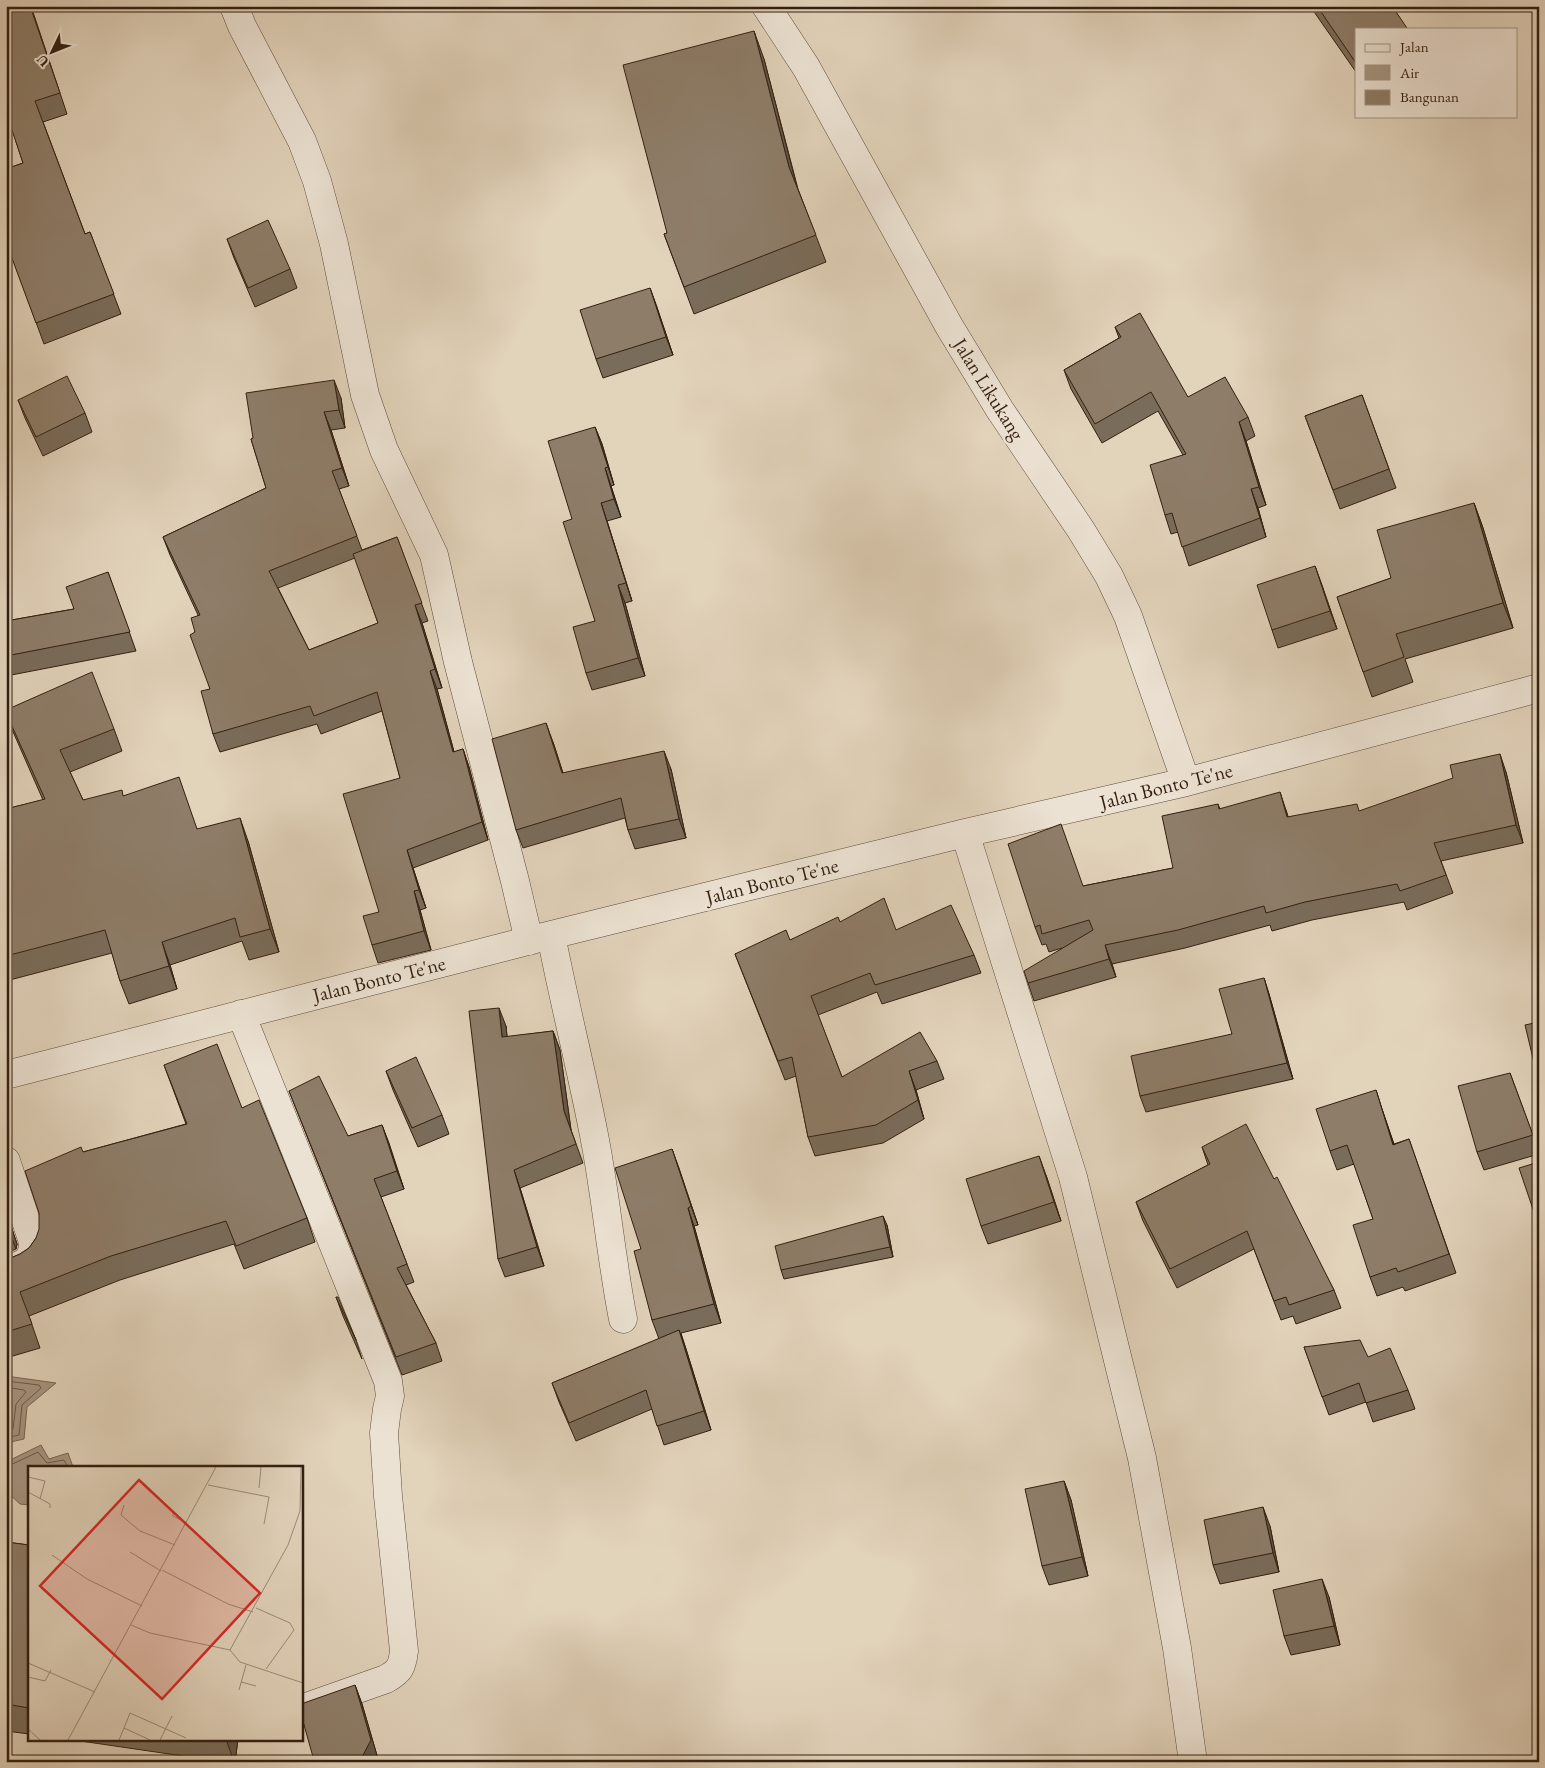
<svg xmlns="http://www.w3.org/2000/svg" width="1545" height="1768" font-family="'EB Garamond',serif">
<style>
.water{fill:#a69681;stroke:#786654}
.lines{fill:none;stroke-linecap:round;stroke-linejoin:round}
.shore{stroke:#6c5a48;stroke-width:1}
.street-casing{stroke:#5f4c3b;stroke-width:29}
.street{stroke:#ece2d3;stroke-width:28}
.wall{fill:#7a6c5a;stroke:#331f10;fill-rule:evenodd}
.shaded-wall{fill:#63584a;stroke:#331f10}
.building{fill:#8e7d69;stroke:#331f10}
.labels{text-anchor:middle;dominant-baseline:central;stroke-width:5;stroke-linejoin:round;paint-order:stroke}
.street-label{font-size:20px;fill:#331f10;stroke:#ece2d3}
.inset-road{fill:none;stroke:#9c8b77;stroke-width:1}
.view{fill:#d62828;fill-opacity:0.15;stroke:#d62828;stroke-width:2.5}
.inset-edge{fill:none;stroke:#331f10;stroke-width:2.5}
</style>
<rect width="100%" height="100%" fill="#e2d3bb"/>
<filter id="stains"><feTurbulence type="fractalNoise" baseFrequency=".004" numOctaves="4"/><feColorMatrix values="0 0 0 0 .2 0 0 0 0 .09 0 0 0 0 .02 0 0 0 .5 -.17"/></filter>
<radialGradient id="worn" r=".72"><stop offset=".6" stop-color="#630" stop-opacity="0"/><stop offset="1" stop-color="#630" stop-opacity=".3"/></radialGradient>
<!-- water -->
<path class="water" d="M 6,1376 L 56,1383 L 27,1407 L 24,1439 L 6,1443 Z
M 41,1445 L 49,1459 L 68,1453 L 73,1467 L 29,1467 L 29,1505 L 20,1504 L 6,1491 L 6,1462 Z"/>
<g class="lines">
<!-- shore -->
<path class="shore" d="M 6,1381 L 39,1385 L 41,1388 L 22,1405 L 19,1435 L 6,1438
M 6,1387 L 24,1390 L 26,1392 L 16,1404 L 13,1429 L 6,1432
M 6,1467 L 38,1452 L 47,1463 L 64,1460 L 68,1467"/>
<defs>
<path id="street" d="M 234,6 L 242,26 L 302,141 L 317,181 L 334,244 L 365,395 L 384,450 L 434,555 L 458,662 L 515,881 L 529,941
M 766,6 L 806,67 L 949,326 L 1000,410 L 1081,530 L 1109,576 L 1128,616 L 1186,782
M 965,833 L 1073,1177 L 1142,1458 L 1177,1648 L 1193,1762
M 551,935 C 564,1002 581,1068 594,1135 C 606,1196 611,1258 623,1319
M 241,1014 L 388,1381 L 390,1396 L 387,1409 L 384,1433 L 388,1496 L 404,1651 C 402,1667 400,1671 386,1679 L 301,1709
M 6,1075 L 551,935 L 965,833 L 1186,782 L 1539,688
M 6,1161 L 33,1242 C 33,1262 23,1264 6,1270"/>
</defs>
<!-- street casing -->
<use href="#street" class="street-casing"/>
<!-- street -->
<use href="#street" class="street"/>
</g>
<!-- wall -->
<path class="wall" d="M 6,6 L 31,6 L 67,114 L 43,122 L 85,234 L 90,232 L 121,314 L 44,344 L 8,246 L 6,246 L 6,169 L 23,163 L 7,114 L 6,114 Z
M 1310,6 L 1392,6 L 1407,29 L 1356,29 L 1356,72 Z
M 764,59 L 798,189 L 826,262 L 694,314 L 664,234 L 667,233 Z
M 227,239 L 290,269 L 297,288 L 255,307 L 234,258 Z
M 650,288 L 673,355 L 603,378 L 596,359 Z
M 1115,327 L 1188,397 L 1248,417 L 1255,436 L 1246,441 L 1266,505 L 1258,508 L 1266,537 L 1189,566 L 1178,532 L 1171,534 L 1165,515 L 1183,455 L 1158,411 L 1102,443 L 1071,389 L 1064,370 L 1119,338 Z
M 1362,395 L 1396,488 L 1340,509 L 1305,416 Z
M 341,398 L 345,428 L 331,430 L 349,486 L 339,489 L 362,550 L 397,537 L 428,621 L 422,623 L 442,688 L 437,689 L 454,752 L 463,749 L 469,767 L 488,840 L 413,868 L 426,908 L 420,910 L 431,950 L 378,963 L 372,945 L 379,912 L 400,778 L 382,711 L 321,734 L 317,724 L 220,752 L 213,734 L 210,689 L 195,632 L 198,615 L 170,555 L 163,537 L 266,488 L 251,439 ZM 355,558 L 378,623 L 309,650 L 278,588 Z
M 18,400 L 85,413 L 92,432 L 43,456 L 25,418 Z
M 595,427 L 602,444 L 614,485 L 611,486 L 621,517 L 607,521 L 632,601 L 625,603 L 645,676 L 592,690 L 586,673 L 595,621 L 572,519 Z
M 1474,503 L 1483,528 L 1513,628 L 1405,659 L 1413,682 L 1372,697 L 1337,597 L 1391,578 Z
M 1315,566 L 1337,629 L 1278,648 L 1272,630 Z
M 108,572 L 136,651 L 6,676 L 6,621 L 74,609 Z
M 6,714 L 114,729 L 122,751 L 70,772 L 83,800 L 124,796 L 197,829 L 248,841 L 279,952 L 249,960 L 242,941 L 170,965 L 177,989 L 129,1004 L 120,981 L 112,953 L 6,981 L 6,809 L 43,800 L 14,734 Z
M 553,742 L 563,773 L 671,769 L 686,838 L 635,849 L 628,830 L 625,818 L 523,848 L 516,830 Z
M 1506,772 L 1523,843 L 1441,861 L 1453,893 L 1407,910 L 1404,902 L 1312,920 L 1272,931 L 1270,925 L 1185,948 L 1112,964 L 1116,977 L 1034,1001 L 1028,983 L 1062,948 L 1049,952 L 1046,944 L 1042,945 L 1035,927 L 1083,886 L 1173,868 L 1218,804 L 1220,809 L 1286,810 L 1288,817 L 1360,811 Z
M 840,922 L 896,930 L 974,955 L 981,973 L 882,1004 L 877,992 L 818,1015 L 842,1077 L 937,1061 L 944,1079 L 916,1090 L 924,1119 L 883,1143 L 815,1156 L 808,1137 L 796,1076 L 785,1080 L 735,954 L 790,940 Z
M 1264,978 L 1269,994 L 1293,1079 L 1146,1112 L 1140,1096 L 1232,1034 Z
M 1539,1022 L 1539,1079 L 1536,1071 Z
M 506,1026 L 507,1037 L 553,1031 L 560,1050 L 571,1130 L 583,1163 L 520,1188 L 544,1266 L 505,1277 L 498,1259 Z
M 164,1065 L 242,1108 L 307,1218 L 315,1242 L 244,1269 L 234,1244 L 120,1280 L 29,1316 L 40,1348 L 6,1358 L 6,1260 L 20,1254 L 29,1248 L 36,1238 L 83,1152 L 186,1124 Z
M 386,1071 L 442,1115 L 449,1134 L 418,1147 L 393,1090 Z
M 1510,1073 L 1539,1152 L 1539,1154 L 1484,1170 L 1477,1152 Z
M 289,1091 L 348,1136 L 382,1125 L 404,1189 L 381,1197 L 414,1282 L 406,1285 L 436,1343 L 442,1361 L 402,1375 Z
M 1382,1109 L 1394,1144 L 1409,1139 L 1456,1273 L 1405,1291 L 1403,1287 L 1377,1296 L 1370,1277 L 1373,1219 L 1354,1164 L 1337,1170 L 1330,1151 Z
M 1202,1147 L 1274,1179 L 1334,1290 L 1341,1308 L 1296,1324 L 1293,1316 L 1281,1320 L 1254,1249 L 1177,1288 L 1143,1221 L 1136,1202 L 1208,1165 Z
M 672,1149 L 698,1225 L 694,1226 L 721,1323 L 681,1333 L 686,1349 L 711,1430 L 664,1445 L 652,1409 L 576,1441 L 559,1402 L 552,1383 L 659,1339 L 652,1320 L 641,1249 Z
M 1046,1175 L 1061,1221 L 988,1244 L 981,1226 Z
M 6,1211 L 17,1244 L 16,1249 L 6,1253 Z
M 887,1225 L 893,1257 L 784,1279 L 781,1270 Z
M 336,1297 L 356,1340 L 362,1359 L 343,1316 Z
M 1304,1347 L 1368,1357 L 1408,1390 L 1415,1409 L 1373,1422 L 1366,1402 L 1329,1415 Z
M 1064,1481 L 1071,1500 L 1088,1576 L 1049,1585 L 1042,1566 Z
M 1270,1526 L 1279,1572 L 1220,1584 L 1213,1565 Z
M 6,1542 L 29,1545 L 29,1734 L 6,1731 Z
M 1329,1597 L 1340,1645 L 1291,1655 L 1284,1636 Z
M 355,1685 L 362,1704 L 378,1759 L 376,1762 L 315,1762 L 313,1757 Z
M 67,1739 L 238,1739 L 235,1762 L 224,1762 Z"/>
<!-- shaded-wall -->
<path class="shaded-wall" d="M 754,31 L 764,59 L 799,195 L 789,167 Z
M 650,288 L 657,307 L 673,355 L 666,337 Z
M 334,380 L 341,398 L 345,428 L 339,410 Z
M 324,412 L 331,430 L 349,486 L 342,468 Z
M 1239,422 L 1246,441 L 1266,505 L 1259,487 Z
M 595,427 L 602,444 L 614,485 L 608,467 Z
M 605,468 L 611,486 L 621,517 L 614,499 Z
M 1251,489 L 1258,508 L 1266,537 L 1260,518 Z
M 601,503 L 607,521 L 632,601 L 626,583 Z
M 1474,503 L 1483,528 L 1513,628 L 1503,603 Z
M 1315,566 L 1322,585 L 1337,629 L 1330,611 Z
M 618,585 L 625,603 L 645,676 L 638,658 Z
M 415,605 L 422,623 L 442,688 L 435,669 Z
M 430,671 L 437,689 L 459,770 L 453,752 Z
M 546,723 L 553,742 L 569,792 L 562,773 Z
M 463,749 L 469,767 L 488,840 L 482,822 Z
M 664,751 L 671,769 L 686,838 L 679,819 Z
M 1500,754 L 1506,772 L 1523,843 L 1516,825 Z
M 1280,792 L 1286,810 L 1294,836 L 1287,817 Z
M 240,818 L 248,841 L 279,952 L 270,929 Z
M 407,850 L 413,868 L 426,908 L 419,890 Z
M 414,891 L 420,910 L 431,950 L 424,931 Z
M 162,942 L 170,965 L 177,989 L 169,966 Z
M 1105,945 L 1112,964 L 1116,977 L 1109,959 Z
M 1264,978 L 1269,994 L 1293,1079 L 1287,1063 Z
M 499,1008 L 506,1026 L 509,1056 L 502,1037 Z
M 553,1031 L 560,1050 L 571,1130 L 564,1111 Z
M 909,1071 L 916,1090 L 924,1119 L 918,1100 Z
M 1376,1090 L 1382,1109 L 1400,1163 L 1393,1145 Z
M 382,1125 L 389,1143 L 404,1189 L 397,1171 Z
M 672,1149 L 679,1168 L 698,1225 L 691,1206 Z
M 1039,1156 L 1046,1175 L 1061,1221 L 1054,1202 Z
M 514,1170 L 520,1188 L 544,1266 L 537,1247 Z
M 688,1208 L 694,1226 L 721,1323 L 714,1304 Z
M 6,1211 L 17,1244 L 16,1249 L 7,1226 Z
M 883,1216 L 887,1225 L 893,1257 L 890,1247 Z
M 679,1330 L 686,1349 L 711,1430 L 704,1411 Z
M 1064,1481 L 1071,1500 L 1088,1576 L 1082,1557 Z
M 1263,1507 L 1270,1526 L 1279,1572 L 1273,1553 Z
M 1322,1579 L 1329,1597 L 1340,1645 L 1334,1626 Z
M 355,1685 L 362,1704 L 378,1759 L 376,1762 L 362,1762 L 361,1759 Z
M 226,1739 L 238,1739 L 235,1762 L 234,1762 Z"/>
<!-- building -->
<path class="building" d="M 6,6 L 30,6 L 60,93 L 35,101 L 85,234 L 90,232 L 114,294 L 36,323 L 6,242 L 6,169 L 23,163 L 6,112 Z
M 1317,6 L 1392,6 L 1407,28 L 1405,29 L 1356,29 L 1356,63 Z
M 754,31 L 789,167 L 816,235 L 684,287 L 664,234 L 667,233 L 623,65 Z
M 268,220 L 290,269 L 248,288 L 227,239 Z
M 650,288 L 666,337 L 596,359 L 580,310 Z
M 1140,313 L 1188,397 L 1225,377 L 1248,417 L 1239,422 L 1259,487 L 1251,489 L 1260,518 L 1182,547 L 1172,513 L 1165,515 L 1150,465 L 1186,454 L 1151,392 L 1095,424 L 1064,370 L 1121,337 L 1115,327 Z
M 67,376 L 85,413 L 36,437 L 18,400 Z
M 334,380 L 339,410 L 324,412 L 342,468 L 332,471 L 357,536 L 269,571 L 309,650 L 378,623 L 353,554 L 397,537 L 422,603 L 415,605 L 435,669 L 430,671 L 453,752 L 463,749 L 482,822 L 407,850 L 419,890 L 414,891 L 424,931 L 372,945 L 363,916 L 379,912 L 343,794 L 400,778 L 377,692 L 314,716 L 310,706 L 213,734 L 201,691 L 210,689 L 190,635 L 195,632 L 191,618 L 200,615 L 163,537 L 266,488 L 251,439 L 253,438 L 246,393 Z
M 1362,395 L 1389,469 L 1333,490 L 1305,416 Z
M 595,427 L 608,467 L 605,468 L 614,499 L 601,503 L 626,583 L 618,585 L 638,658 L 586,673 L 573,627 L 595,621 L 563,522 L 572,519 L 548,441 Z
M 1474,503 L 1503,603 L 1396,634 L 1404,657 L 1363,672 L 1337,597 L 1391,578 L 1377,530 Z
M 1315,566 L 1330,611 L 1272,630 L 1257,585 Z
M 108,572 L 130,632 L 6,656 L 6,621 L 74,609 L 66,587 Z
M 92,672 L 114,729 L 60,750 L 83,800 L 122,790 L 123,796 L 179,777 L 197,829 L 240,818 L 270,929 L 240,937 L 235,918 L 162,942 L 169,966 L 120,981 L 105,930 L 6,956 L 6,809 L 45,799 L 6,713 L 6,710 Z
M 546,723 L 562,773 L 664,751 L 679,819 L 628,830 L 621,798 L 516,830 L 492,739 Z
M 1500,754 L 1516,825 L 1434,843 L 1446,875 L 1400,891 L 1397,884 L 1305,902 L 1266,913 L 1264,906 L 1178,930 L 1105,945 L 1109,959 L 1028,983 L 1024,971 L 1093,930 L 1089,920 L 1042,934 L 1040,925 L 1035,927 L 1008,844 L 1061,824 L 1083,886 L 1173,868 L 1162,816 L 1218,804 L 1219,809 L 1280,792 L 1287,817 L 1357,804 L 1359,811 L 1453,778 L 1450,765 Z
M 884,898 L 896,930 L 951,905 L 974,955 L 875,985 L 870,973 L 811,996 L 842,1077 L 920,1032 L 937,1061 L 909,1071 L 918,1100 L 876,1125 L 808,1137 L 792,1057 L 778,1061 L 735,954 L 786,930 L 790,940 L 838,917 L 840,922 Z
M 1264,978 L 1287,1063 L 1140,1096 L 1131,1056 L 1232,1034 L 1219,989 Z
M 499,1008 L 502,1037 L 553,1031 L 564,1111 L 576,1144 L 514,1170 L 537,1247 L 498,1259 L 469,1011 Z
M 1539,1022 L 1539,1071 L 1536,1071 L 1525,1025 Z
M 217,1044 L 242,1108 L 259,1100 L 307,1218 L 236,1246 L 226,1221 L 111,1256 L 20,1292 L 32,1324 L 6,1332 L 6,1260 L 20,1254 L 29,1248 L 36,1238 L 39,1229 L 39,1213 L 25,1171 L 81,1147 L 83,1152 L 187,1124 L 164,1065 Z
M 416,1057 L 442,1115 L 412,1128 L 386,1071 Z
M 1510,1073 L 1533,1135 L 1477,1152 L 1458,1086 Z
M 319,1076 L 348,1136 L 382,1125 L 397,1171 L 374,1179 L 407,1264 L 397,1268 L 436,1343 L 396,1357 L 289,1091 Z
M 1376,1090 L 1393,1145 L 1409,1139 L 1449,1254 L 1398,1272 L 1396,1268 L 1370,1277 L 1353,1225 L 1373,1219 L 1347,1145 L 1330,1151 L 1316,1109 Z
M 1246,1124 L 1274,1179 L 1277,1177 L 1334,1290 L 1289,1305 L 1286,1297 L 1274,1301 L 1247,1231 L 1170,1269 L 1136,1202 L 1210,1164 L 1202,1147 Z
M 672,1149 L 691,1206 L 688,1208 L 714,1304 L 652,1320 L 634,1251 L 641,1249 L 615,1168 Z
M 1039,1156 L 1054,1202 L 981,1226 L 966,1179 Z
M 1539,1162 L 1539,1221 L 1537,1221 L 1519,1168 Z
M 6,1213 L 9,1220 L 7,1226 L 6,1226 Z
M 883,1216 L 890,1247 L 781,1270 L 775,1246 Z
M 336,1297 L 338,1297 L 356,1340 Z
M 679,1330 L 704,1411 L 657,1426 L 646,1390 L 569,1423 L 552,1383 Z
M 1360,1340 L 1368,1357 L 1390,1348 L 1408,1390 L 1366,1403 L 1359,1383 L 1322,1397 L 1304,1347 Z
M 1064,1481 L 1082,1557 L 1042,1566 L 1025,1489 Z
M 1263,1507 L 1273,1553 L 1213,1565 L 1204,1520 Z
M 6,1542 L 29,1545 L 29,1708 L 6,1704 Z
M 1322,1579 L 1334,1626 L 1284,1636 L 1273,1590 Z
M 355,1685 L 371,1740 L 361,1759 L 348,1762 L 313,1757 L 301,1714 L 301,1704 Z"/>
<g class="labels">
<!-- street labels -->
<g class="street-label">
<text transform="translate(989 389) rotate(58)">Jalan Likukang</text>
<text transform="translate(1166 786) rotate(-14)">Jalan Bonto Te'ne</text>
<text transform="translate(772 881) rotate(-14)">Jalan Bonto Te'ne</text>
<text transform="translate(379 979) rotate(-14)">Jalan Bonto Te'ne</text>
</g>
</g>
<!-- overview -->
<g transform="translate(28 1466)">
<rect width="275" height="275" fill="#e2d3bb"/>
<path class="inset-road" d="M 0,11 L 17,15 L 12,33M 180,19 L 241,31 L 236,58M 231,22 L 233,1M 0,26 L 22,38 L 22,42M 96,39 L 93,49 L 112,65 L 147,79M 145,46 L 145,50 L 159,57M 102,86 L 133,105M 24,89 L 59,113 L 114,140M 134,104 L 200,138 L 225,146M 228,142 L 262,157 L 266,164 L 238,203M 103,159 L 122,167 L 202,184M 202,184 L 260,79 L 272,45 L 273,1M 202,184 L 212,196 L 275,217M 0,197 L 67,226M 0,211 L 17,215 L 23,204M 213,216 L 228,220M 211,224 L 218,199M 96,262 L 102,247 L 158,272M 0,263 L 12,274M 40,274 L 188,1M 91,274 L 96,262 L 122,274M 132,274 L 144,250"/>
<path class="view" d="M 111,14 L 232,127 L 134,233 L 12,120 Z"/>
<rect width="275" height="275" class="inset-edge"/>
</g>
<!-- margin -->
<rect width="1545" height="1768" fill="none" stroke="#e2d3bb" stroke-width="25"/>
<rect x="8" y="8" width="1530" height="1753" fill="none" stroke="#331f10" stroke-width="2.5"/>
<rect x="12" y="12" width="1520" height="1743" fill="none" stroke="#331f10"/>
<!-- legend -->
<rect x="1355" y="28" width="162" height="90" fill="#ece2d3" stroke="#a29485"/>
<rect x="1365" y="44" width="25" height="8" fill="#ece2d3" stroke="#a29485"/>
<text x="1400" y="52" font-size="15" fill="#331f10">Jalan</text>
<rect x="1365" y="65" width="25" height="15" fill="#a69681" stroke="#a29485"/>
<text x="1400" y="78" font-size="15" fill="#331f10">Air</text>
<rect x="1365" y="90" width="25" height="15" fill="#8e7d69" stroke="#a29485"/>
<text x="1400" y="102" font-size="15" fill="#331f10">Bangunan</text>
<!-- north arrow -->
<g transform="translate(52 52) rotate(227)" stroke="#ece2d3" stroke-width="4" paint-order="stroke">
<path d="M0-4L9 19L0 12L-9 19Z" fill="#331f10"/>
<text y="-8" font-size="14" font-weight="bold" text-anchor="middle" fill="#331f10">U</text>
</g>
<rect width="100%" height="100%" filter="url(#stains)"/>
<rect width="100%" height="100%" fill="url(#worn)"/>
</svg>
